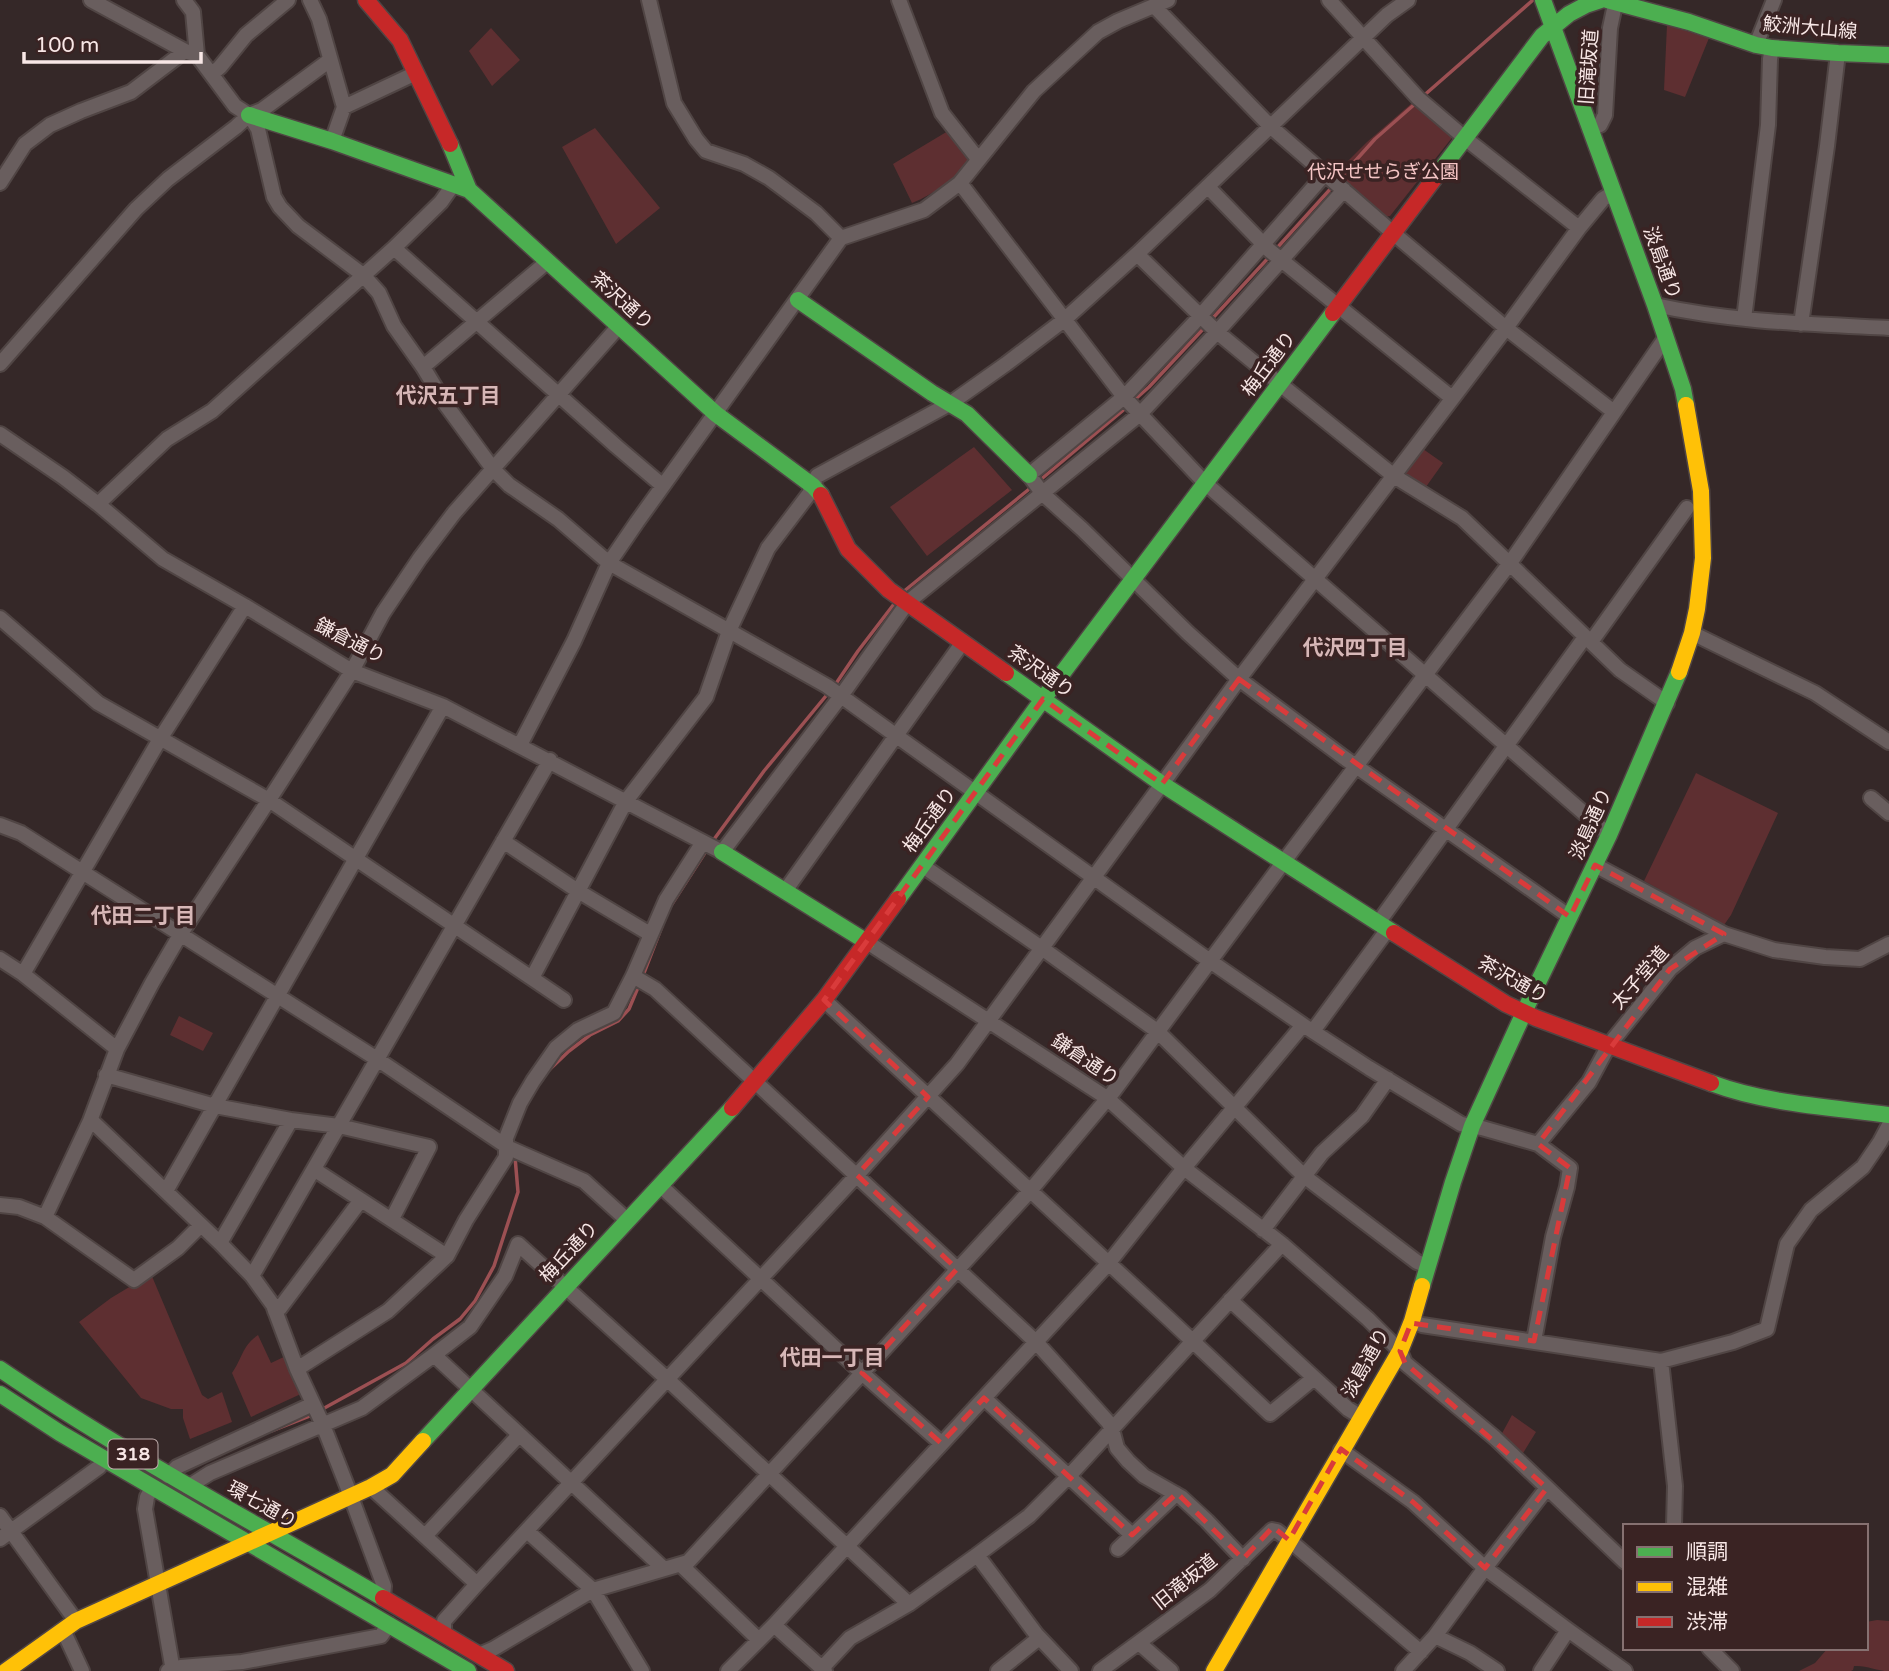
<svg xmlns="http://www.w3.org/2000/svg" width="1889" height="1671" font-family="'Varela Round','Noto Sans JP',sans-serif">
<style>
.green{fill:#5e2f31}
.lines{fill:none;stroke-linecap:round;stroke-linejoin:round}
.stream{stroke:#9c5053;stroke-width:3.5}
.street-casing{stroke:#504544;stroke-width:18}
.fast-casing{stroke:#504544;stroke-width:19}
.slow-casing{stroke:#504544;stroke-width:19}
.jam-casing{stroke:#504544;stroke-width:19}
.street{stroke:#695e5e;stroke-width:14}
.fast{stroke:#4caf50;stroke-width:16}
.slow{stroke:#ffc107;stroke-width:16}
.jam{stroke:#c62828;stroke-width:16}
.marked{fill:none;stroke:#d93b3b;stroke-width:5;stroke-dasharray:14 9;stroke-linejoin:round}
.labels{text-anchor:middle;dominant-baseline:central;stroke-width:7;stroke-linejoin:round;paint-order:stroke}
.shield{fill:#3a2323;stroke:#bfacac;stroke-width:2}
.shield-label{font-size:18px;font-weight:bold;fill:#f8e7e6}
.street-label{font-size:19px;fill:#f8e7e6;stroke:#3a2323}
.park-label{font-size:19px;fill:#f5c5c5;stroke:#3a2323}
.neighbourhood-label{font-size:21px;font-weight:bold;fill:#d7b7b7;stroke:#3a2323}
</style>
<rect width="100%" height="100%" fill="#352828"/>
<!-- green -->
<path class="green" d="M 1667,25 L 1709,38 L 1685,97 L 1664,90 Z
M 491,28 L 520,60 L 492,86 L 469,51 Z
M 1412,103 L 1451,134 L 1451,139 L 1390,216 L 1384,217 L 1351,191 L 1345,180 L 1336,173 L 1367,142 Z
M 595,128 L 660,208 L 616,244 L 562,147 Z
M 953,128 L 968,154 L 969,162 C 954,180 934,194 912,203 L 893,164 Z
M 974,447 L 1012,490 L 927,556 L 890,507 Z
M 1417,448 L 1423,449 L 1443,463 L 1423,491 L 1405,479 L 1403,468 Z
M 1696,773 L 1778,813 L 1731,915 L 1724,925 L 1644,881 Z
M 179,1016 L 213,1033 L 203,1051 L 170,1035 Z
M 151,1274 L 202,1395 L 208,1399 L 222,1392 L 232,1422 L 190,1439 L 183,1418 L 183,1409 L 171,1409 L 141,1398 L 79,1322 L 111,1298 Z
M 258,1335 L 271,1363 L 288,1355 L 303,1393 L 251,1417 L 232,1373 C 243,1357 242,1346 258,1335 Z
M 1512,1415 L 1536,1432 L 1520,1458 L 1500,1437 Z
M 1877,1620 L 1889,1621 L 1889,1671 C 1876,1671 1866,1665 1854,1666 L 1853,1670 L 1851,1671 L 1799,1671 L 1815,1663 L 1828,1648 L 1866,1648 L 1866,1622 Z"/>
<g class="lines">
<!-- stream -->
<path class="stream" d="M 1421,98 L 1533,0
M 1339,179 L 1375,139 L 1416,103
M 1276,249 L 1334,185
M 1210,321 L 1271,255
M 1132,402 L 1149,387 L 1205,327
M 1039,481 L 1127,407
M 903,592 L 1033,486
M 835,685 L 858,651 L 894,604
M 712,842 L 764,771 L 830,691
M 670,907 L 708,848
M 642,978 L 662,926
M 548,1071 L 569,1051 L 590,1035 L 618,1021 L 629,1009 L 639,985
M 319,1411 L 406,1363 L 433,1339 L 460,1319 L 475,1301 L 494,1266 L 518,1192 L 515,1157
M 271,1431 L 312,1415"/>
<defs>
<path id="street" d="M 91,0 L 185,51 L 197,55 L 235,106 L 249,115 L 258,129 L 274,197 L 280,207 L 298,226 L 363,275 L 379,293 L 394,326 L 423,367 L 446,405 L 493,469 L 509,485 L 558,519 L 609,563 L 827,686 L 1210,961 L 1303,1025 L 1369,1068 L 1461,1124 L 1482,1128 L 1538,1144 L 1570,1168 L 1567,1187 L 1553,1237 L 1534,1341
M 184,0 L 193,12 L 197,55
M 310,0 L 319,19 L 344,107
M 899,0 L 942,113 L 978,159
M 1329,0 L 1418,98 L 1466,139 L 1579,228
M 1155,7 L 1270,126 L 1393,233 L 1506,328 L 1614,412
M 1756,45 L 1774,0
M 212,74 L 220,67 L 246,35 L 288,0
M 1590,129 L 1600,125 L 1605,115 L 1610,28 L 1616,0
M 332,141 L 344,107 L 416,73
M 1325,174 L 1193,324 L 1124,397 L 1029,475 L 1043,494 L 1082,529 L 1188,633 L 1239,679 L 1346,759 L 1570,917
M 0,183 L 25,144 L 50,125 L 81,111 L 131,92 L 185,51
M 960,183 L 1124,397 L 1205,483 L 1609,835
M 1208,187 L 1269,250 L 1452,398
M 841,238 L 924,210 L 960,183 L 1034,91 L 1098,32 L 1118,21 L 1168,0
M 394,248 L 616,446 L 663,486
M 1137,254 L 1217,332 L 1280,384 L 1394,476 L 1462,518 L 1620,670 L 1667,703
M 1655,305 C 1732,322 1811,324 1889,328
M 1744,319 L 1768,125 L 1770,59 L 1772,48
M 1801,324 L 1827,146 L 1838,53
M 0,364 L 136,209 L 168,179 L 236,127 L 249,115 L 262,110 L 330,60
M 423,367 L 547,262
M 0,434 L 63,477 L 98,504 L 163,559 L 245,606 L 352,671 L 443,706 L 722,852 L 841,696 L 908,602 L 1140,414 L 1217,332 L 1344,190
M 98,504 L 167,439 L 212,411 L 394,248 L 441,202 L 453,185
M 0,618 L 98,703 L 269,800 L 564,1000
M 1692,633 L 1815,693 L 1889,742
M 1591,642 L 1687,508
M 520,745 L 574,641 L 609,563 L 637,522 L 841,238 L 816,213 L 769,178 L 744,164 L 706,151 L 696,139 L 674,103 L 649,0
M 1871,798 L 1889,813
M 0,825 L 21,833 L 377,1059 L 509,1148 L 584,1181 L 627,1220
M 503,841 L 578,891 L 650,934
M 1595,865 L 1724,934
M 923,866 L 1043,949 L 1157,1031 L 1304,1176 L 1417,1262 L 1428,1266
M 785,891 L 963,642
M 1378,923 L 1585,637
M 867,942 L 1107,1098 L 1184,1168 L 1282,1244 L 1368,1319 L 1400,1351 L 1405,1363 L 1495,1438 L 1625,1562
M 0,959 L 23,974 L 117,1049
M 23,974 L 160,739 L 245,606
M 633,976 L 655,989 L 1036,1342 L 1108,1422 L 1112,1429 L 1117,1448 L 1128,1461 L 1144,1476 L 1181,1497 L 1207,1521 L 1243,1559
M 532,978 L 626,801 L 706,697 L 729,631 L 768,548 L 809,494 L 817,476 L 951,403 L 1006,364 L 1064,320 L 1137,254 L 1387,15 L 1408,0
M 824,1000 L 1168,1318 L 1270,1414 L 1314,1378
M 1313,1031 L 1388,929
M 106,1075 L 215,1106 L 291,1120 L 339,1126 L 429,1147 L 392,1219
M 90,1121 L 94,1123 L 220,1243 L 252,1276 L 273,1305 L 297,1369 L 323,1425 L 347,1486 L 384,1586 L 383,1596 L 385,1599
M 1538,1144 L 1589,1082 L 1609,1045 L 1670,969 L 1695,948 L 1724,934 L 1774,950 L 1825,957 L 1860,959 L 1889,944
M 315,1170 L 447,1256
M 661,1186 L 862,1373 L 941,1443
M 166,1191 L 443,706
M 0,1205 L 19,1207 L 45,1217 L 134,1280 L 178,1248 L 201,1225
M 45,1217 L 90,1121 L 117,1049 L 152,983 L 180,935 L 269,800 L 352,671 L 383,613 L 420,558 L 454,513 L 619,326
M 1263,1230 L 1322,1153 L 1362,1116 L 1388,1079
M 220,1243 L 291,1120
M 252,1276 L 550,760
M 1230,1300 L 1348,1409 L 1361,1417
M 275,1311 L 280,1308 L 361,1200
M 1412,1321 L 1422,1325 L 1661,1361 L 1733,1342 L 1767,1329 L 1787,1244 L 1811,1210 L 1863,1167 L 1880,1142 L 1889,1125
M 434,1355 L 663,1568
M 1661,1361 L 1675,1486 L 1674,1526
M 297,1369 L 388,1311 L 447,1256 L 466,1220 L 506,1157 L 506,1138 L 520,1103 L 533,1081 L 556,1048 L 578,1030 L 614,1013 L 633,976 L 666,900 L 703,842
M 984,1398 L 1132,1535
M 1341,1450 L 1413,1502 L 1485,1568 L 1568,1630 L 1625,1671
M 168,1476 L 177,1467 L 313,1404
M 153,1487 L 147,1497 L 145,1509 L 173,1671
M 188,1487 L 210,1473 L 362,1408 L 434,1355 L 470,1327 L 505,1276 L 518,1244 L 667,1379 L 909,1604
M 371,1487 L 477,1584
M 0,1516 L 76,1621
M 527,1531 L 593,1590 L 642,1671
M 425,1536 L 519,1435
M 0,1539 L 99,1467 L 105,1458
M 1118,1549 L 1176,1494
M 977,1555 L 1036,1634 L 1071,1671
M 681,1565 L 759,1640
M 774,1625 L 825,1671
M 63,1630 L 82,1671
M 444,1634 L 444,1621 L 477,1584 L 857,1175 L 957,1064 L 1239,679 L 1506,328 L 1579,228 L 1603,199 L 1613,193
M 1435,1636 L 1470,1653 L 1497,1671
M 1139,1643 L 1171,1671
M 1709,1648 L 1732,1671
M 479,1655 L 493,1649 L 593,1590 L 688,1562 L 1030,1191 L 1113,1092 L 1291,852 L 1510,563 L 1666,337
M 822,1668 L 850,1638 L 909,1604 L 977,1555 L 1029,1516 L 1069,1476 L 1282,1244
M 168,1671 L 181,1667 L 242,1662 L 381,1636 L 389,1624
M 728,1671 L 774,1625 L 1108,1264 L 1184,1168 L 1303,1025
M 998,1671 L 1039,1638
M 1100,1671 L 1210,1590 L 1272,1530 L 1277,1531 L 1289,1540 L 1421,1652
M 1403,1671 L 1435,1636 L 1485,1568 L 1547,1488
M 1541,1671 L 1568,1630"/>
<path id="fast" d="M 1543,0 L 1655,305 L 1683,389 L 1686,405
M 1607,0 L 1689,22 L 1756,45 L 1772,48 L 1838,53 L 1889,55
M 249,115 L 332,141 L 469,190
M 450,144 L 469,190 L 716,414 L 813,486 L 821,495
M 1437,175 L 1542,36 L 1569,14 L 1586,5 L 1601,0
M 798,300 L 932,393 L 967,414 L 1029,475
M 1006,673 L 1162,784 L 1394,933
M 722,852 L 867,942
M 898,899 L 1043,699 L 1333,313
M 1711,1083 C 1767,1104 1830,1107 1889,1115
M 1422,1286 L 1453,1182 L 1472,1126 L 1532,995 L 1609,835 L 1679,672
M 0,1369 C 123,1453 254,1522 383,1598
M 0,1394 L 60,1433 L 468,1671
M 423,1441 L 732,1108"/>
<path id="slow" d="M 1679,672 L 1692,633 L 1697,609 L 1703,558 L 1701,491 L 1686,405
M 6,1671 L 76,1621 L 371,1487 L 392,1475 L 423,1441
M 1214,1671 L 1400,1351 L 1412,1321 L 1422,1286"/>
<path id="jam" d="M 366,0 L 400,40 L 450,144
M 1333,313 L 1437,175
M 821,495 L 848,549 L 889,590 L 1006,673
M 1394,933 L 1506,1004 L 1536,1018 L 1711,1083
M 732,1108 L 824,1000 L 898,899
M 383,1598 L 506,1671"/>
</defs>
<!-- street casing -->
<use href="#street" class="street-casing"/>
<!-- fast casing -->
<use href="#fast" class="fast-casing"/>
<!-- slow casing -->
<use href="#slow" class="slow-casing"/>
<!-- jam casing -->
<use href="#jam" class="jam-casing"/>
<!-- street -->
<use href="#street" class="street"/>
<!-- fast -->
<use href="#fast" class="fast"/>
<!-- slow -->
<use href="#slow" class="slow"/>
<!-- jam -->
<use href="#jam" class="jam"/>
</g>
<!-- marked area -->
<path class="marked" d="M 1239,679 L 1570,917 L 1595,865 L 1724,934 L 1670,969 L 1538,1144 L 1570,1168 L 1534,1341 L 1411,1323 L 1400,1351 L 1405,1363 L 1547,1488 L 1485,1568 L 1413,1502 L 1341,1449 L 1289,1540 L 1273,1527 L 1243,1559 L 1177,1493 L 1132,1535 L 984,1398 L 941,1443 L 862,1373 L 957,1269 L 857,1175 L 928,1097 L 824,1000 L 1043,699 L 1162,784 Z"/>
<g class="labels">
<!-- shield labels -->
<rect class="shield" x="108.5" y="1439.5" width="49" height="29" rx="5"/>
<g class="shield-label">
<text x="133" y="1454">318</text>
</g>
<!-- street labels -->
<g class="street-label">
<text transform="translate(1810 28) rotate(5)">鮫洲大山線</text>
<text transform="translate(1589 67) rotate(-86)">旧滝坂道</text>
<text transform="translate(1662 263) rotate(70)">淡島通り</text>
<text transform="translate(622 301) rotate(42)">茶沢通り</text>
<text transform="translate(1269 364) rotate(-53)">梅丘通り</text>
<text transform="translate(350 641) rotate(27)">鎌倉通り</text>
<text transform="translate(1041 672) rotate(35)">茶沢通り</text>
<text transform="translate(930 820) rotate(-54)">梅丘通り</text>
<text transform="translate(1591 824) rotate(-66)">淡島通り</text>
<text transform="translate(1640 978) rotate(-49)">太子堂道</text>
<text transform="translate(1513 980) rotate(29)">茶沢通り</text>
<text transform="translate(1085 1060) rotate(34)">鎌倉通り</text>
<text transform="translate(569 1252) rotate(-47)">梅丘通り</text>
<text transform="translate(1366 1363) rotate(-61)">淡島通り</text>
<text transform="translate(262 1505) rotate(29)">環七通り</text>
<text transform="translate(1185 1582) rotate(-39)">旧滝坂道</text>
</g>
<!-- park labels -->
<g class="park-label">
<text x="1383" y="172">代沢せせらぎ公園</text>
</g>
<!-- neighbourhood labels -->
<g class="neighbourhood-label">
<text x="448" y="396">代沢五丁目</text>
<text x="1355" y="648">代沢四丁目</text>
<text x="143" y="916">代田二丁目</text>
<text x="832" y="1358">代田一丁目</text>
</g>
</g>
<!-- legend -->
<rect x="1623" y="1524" width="245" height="126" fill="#3a2323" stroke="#867171" stroke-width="2"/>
<rect x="1637" y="1547" width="35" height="10" fill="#4caf50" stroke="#867171" stroke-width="2"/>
<text x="1686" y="1559" font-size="21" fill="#f8e7e6">順調</text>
<rect x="1637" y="1582" width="35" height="10" fill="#ffc107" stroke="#867171" stroke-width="2"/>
<text x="1686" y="1594" font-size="21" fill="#f8e7e6">混雑</text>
<rect x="1637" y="1617" width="35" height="10" fill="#c62828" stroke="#867171" stroke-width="2"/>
<text x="1686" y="1629" font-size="21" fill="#f8e7e6">渋滞</text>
<!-- scale -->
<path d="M24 52v10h177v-10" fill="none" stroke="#f8e7e6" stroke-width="3.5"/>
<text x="35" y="52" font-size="21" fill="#f8e7e6" stroke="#3a2323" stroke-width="5" paint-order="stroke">100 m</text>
</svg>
